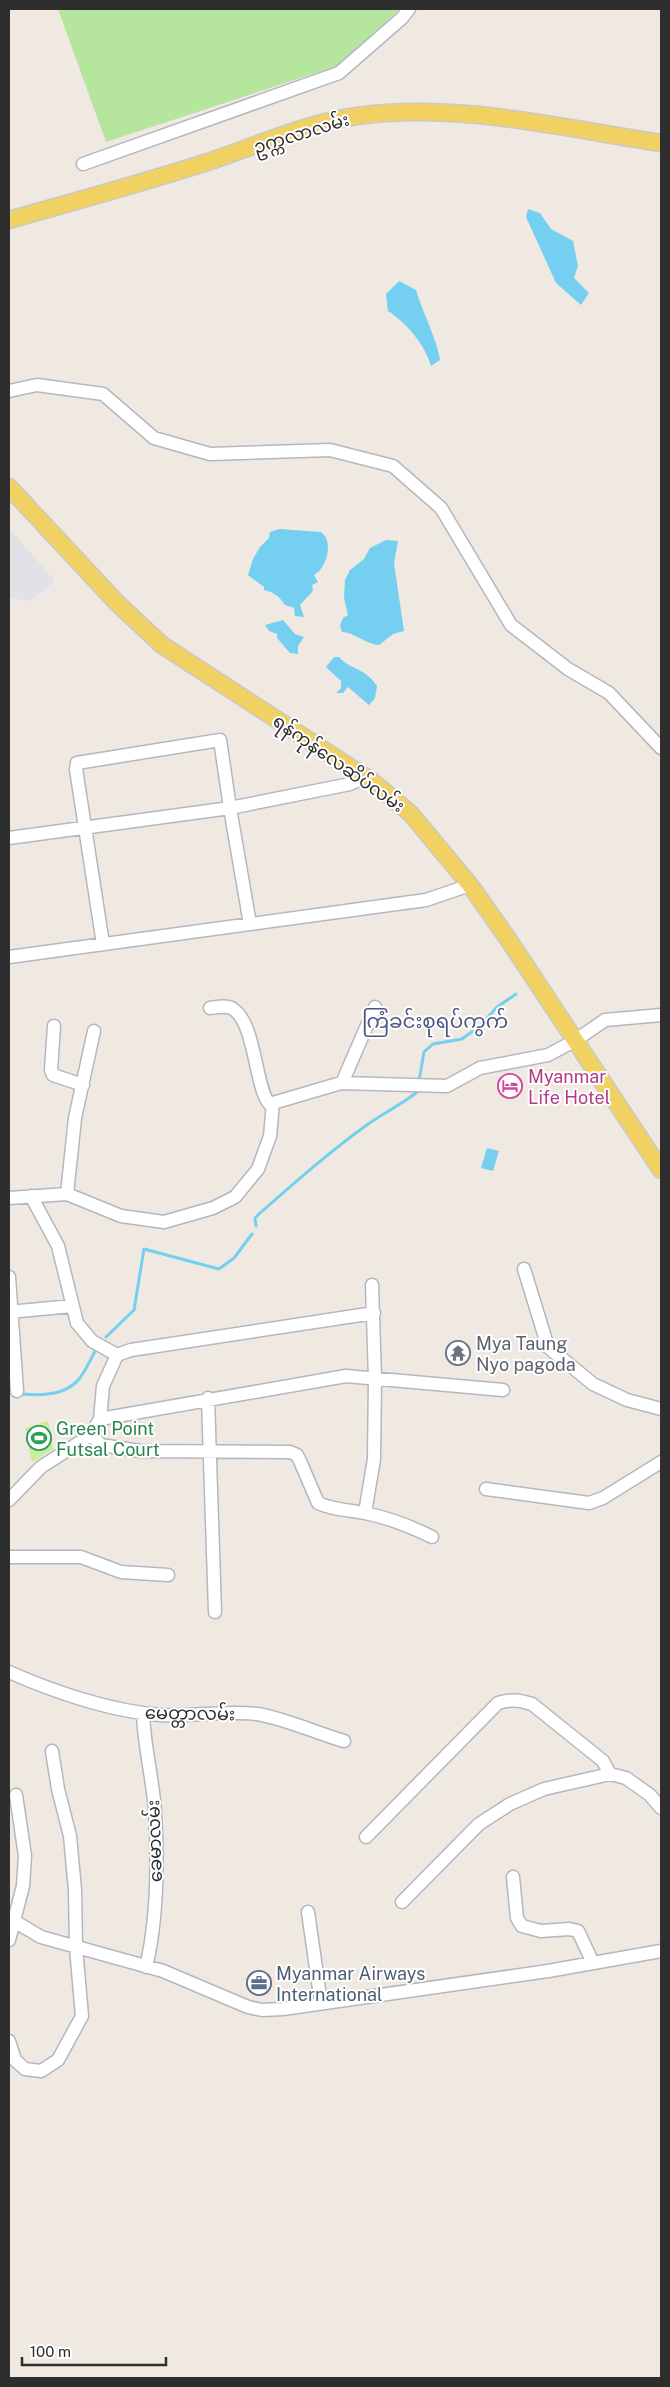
<svg xmlns="http://www.w3.org/2000/svg" width="670" height="2387" font-family="'Public Sans','Noto Sans Myanmar',sans-serif">
<style>
.industrial{fill:#e3e1e8}
.green{fill:#b6e59e}
.pitch{fill:#c9ec9a}
.water{fill:#75cff0}
.lines{fill:none;stroke-linecap:round;stroke-linejoin:round}
.stream{stroke:#75cff0;stroke-width:3}
.minor-casing{stroke:#b4b7c1;stroke-width:15}
.major-casing{stroke:#c9c9c9;stroke-width:19}
.minor{stroke:#fff;stroke-width:12}
.major{stroke:#f2d163;stroke-width:16}
.labels{text-anchor:middle;dominant-baseline:central;stroke-width:4;stroke-linejoin:round;paint-order:stroke}
.street-label{font-size:18px;fill:#2e2e2e;stroke:#fff}
.hotel-label{font-size:18px;fill:#b23c85;stroke:#fff;text-anchor:start}
.worship-label{font-size:18px;fill:#5b616d;stroke:#fff;text-anchor:start}
.leisure-label{font-size:18px;fill:#27864d;stroke:#fff;text-anchor:start}
.service-label{font-size:18px;fill:#4e5e75;stroke:#fff;text-anchor:start}
.quarter-label{font-size:20px;fill:#4d5680;stroke:#fff}
</style>
<rect width="100%" height="100%" fill="#efe9e1"/>
<!-- industrial -->
<path class="industrial" d="M 9,528 L 55,581 L 31,601 L 9,598 Z"/>
<!-- green -->
<path class="green" d="M 58,9 L 400,9 L 337,66 L 106,142 Z"/>
<!-- pitch -->
<path class="pitch" d="M 48,1421 L 53,1449 L 32,1462 L 25,1428 Z"/>
<!-- water -->
<path class="water" d="M 528,209 L 540,213 L 551,229 L 573,241 L 578,266 L 574,278 L 589,293 L 581,305 L 556,283 L 526,217 Z
M 399,281 L 416,290 C 423,314 436,336 440,360 L 431,366 C 425,345 407,323 388,311 L 386,294 Z
M 279,529 L 321,532 C 334,541 327,568 314,575 L 318,582 L 312,585 L 313,591 L 300,605 L 304,617 L 295,616 L 294,608 L 285,605 C 279,596 275,593 264,590 L 264,587 L 248,575 L 253,559 L 260,547 L 269,538 L 270,532 Z
M 386,540 L 398,541 L 394,563 L 404,631 L 393,634 L 379,645 C 365,644 356,633 342,632 L 340,626 L 343,618 L 348,615 L 344,598 L 345,580 L 350,570 L 364,559 L 370,548 Z
M 283,620 L 295,634 L 304,637 L 298,646 L 298,654 L 290,653 L 277,638 L 277,634 L 269,631 L 265,625 Z
M 334,657 L 339,657 C 352,671 363,666 377,686 L 375,698 L 369,705 L 348,687 L 343,693 L 336,693 L 341,688 L 341,681 L 326,667 Z
M 487,1148 L 499,1151 L 493,1171 L 481,1168 Z"/>
<g class="lines">
<!-- stream -->
<path class="stream" d="M 419,1081 L 424,1052 L 433,1044 L 462,1039 L 480,1026 L 497,1007 L 516,994
M 256,1226 L 255,1218 L 259,1214 C 293,1184 327,1154 364,1127 C 380,1115 399,1106 416,1093
M 106,1337 L 134,1310 L 144,1249 L 219,1269 L 234,1258 L 252,1234
M 9,1393 C 31,1395 63,1399 79,1379 C 86,1370 91,1359 96,1349"/>
<defs>
<path id="minor" d="M 83,164 L 339,73 L 402,18 L 409,9
M 9,391 L 37,385 L 103,394 L 154,438 L 210,454 L 330,450 L 393,466 L 441,508 L 511,625 L 568,669 L 609,693 L 661,748
M 9,838 L 230,808 L 220,740 L 77,763 L 76,769 L 103,944
M 250,924 L 230,808 L 350,784 L 365,777
M 9,957 L 426,900 L 470,885
M 210,1008 C 217,1007 227,1005 233,1009 C 257,1024 255,1096 272,1106
M 54,1026 L 51,1070 L 53,1075 L 83,1085
M 342,1083 L 375,1007
M 67,1194 L 75,1118 L 94,1031
M 31,1196 L 58,1246 L 77,1323 L 92,1341 L 117,1355
M 9,1198 L 67,1194 L 121,1216 L 164,1222 L 213,1208 L 235,1197 L 258,1169 L 270,1136 L 273,1103 L 341,1083 L 447,1086 L 480,1068 L 548,1055 L 576,1040 L 605,1020 L 661,1015
M 524,1269 L 548,1347 L 593,1384 L 627,1400 L 661,1409
M 9,1277 L 17,1391
M 9,1312 L 72,1306
M 208,1398 L 215,1612
M 100,1419 L 346,1376 L 503,1390
M 91,1435 L 101,1445 L 140,1451 L 290,1452 L 297,1455 L 300,1461 L 318,1503 C 333,1510 349,1510 365,1513 C 389,1518 410,1526 432,1537
M 91,1435 L 100,1419 L 103,1386 L 117,1355 L 131,1350 L 374,1313
M 486,1489 L 589,1503 L 603,1498 L 661,1462
M 9,1500 L 41,1467 L 91,1435
M 365,1513 L 374,1459 L 375,1378 L 372,1285
M 9,1557 L 81,1557 L 121,1572 L 168,1575
M 9,1672 C 54,1692 113,1712 162,1715 C 193,1717 226,1710 257,1714 C 283,1718 317,1733 344,1741
M 143,1713 C 144,1747 153,1779 155,1812 C 158,1863 158,1917 146,1967
M 366,1837 L 498,1703 C 511,1699 519,1700 532,1704 L 603,1761 L 610,1774
M 513,1877 L 517,1918 L 522,1926 L 541,1931 L 569,1929 L 578,1931 L 593,1963
M 402,1902 L 479,1824 L 510,1804 L 544,1789 L 610,1774 L 626,1778 L 650,1795 L 661,1808
M 308,1912 L 321,2003
M 9,1918 L 41,1937 L 163,1971 L 248,2007 L 262,2010 L 283,2009 L 548,1971 L 661,1951
M 9,1940 L 23,1886 L 25,1856 L 16,1795
M 9,2041 L 15,2060 L 25,2069 L 41,2071 L 58,2060 L 82,2016 L 76,1948 L 75,1890 L 70,1836 L 58,1789 L 52,1751"/>
<path id="major" d="M 9,220 C 72,202 135,185 198,165 C 250,149 303,123 357,116 C 458,102 562,128 661,143
M 9,487 L 117,603 L 162,645 L 373,782 L 411,814 L 470,885 L 508,939 L 661,1170"/>
</defs>
<!-- minor casing -->
<use href="#minor" class="minor-casing"/>
<!-- major casing -->
<use href="#major" class="major-casing"/>
<!-- minor -->
<use href="#minor" class="minor"/>
<!-- major -->
<use href="#major" class="major"/>
</g>
<!-- icons -->
<defs>
<symbol id="hotel-ring" viewBox="-11 -11 22 22"><circle r="9.5" fill="#fff" stroke="#d1479c" stroke-width="1.5"/><path d="M-6-4.5h1.5V1H6V5H4.5V3h-9V5H-6ZM-4 0a1.8 1.8 0 1 1 3.6 0ZM.5 0V-2.5h3Q6-2.5 6 0Z" fill="#d1479c"/></symbol>
<symbol id="temple-ring" viewBox="-11 -11 22 22"><circle r="9.5" fill="#fff" stroke="#6b7280" stroke-width="1.5"/><path d="M0-6L5-2H3V0L6.5 2.5H4V6H1.5V3h-3V6H-4V2.5H-6.5L-3 0V-2H-5Z" fill="#6b7280"/></symbol>
<symbol id="stadium-ring" viewBox="-11 -11 22 22"><circle r="9.5" fill="#fff" stroke="#2e9e5b" stroke-width="1.5"/><path d="M0-5a6.5 5 0 1 0 0 10a6.5 5 0 1 0 0-10ZM-3.5-1.8h7v3.6h-7Z" fill="#2e9e5b"/></symbol>
<symbol id="office-ring" viewBox="-11 -11 22 22"><circle r="9.5" fill="#fff" stroke="#5c6f8a" stroke-width="1.5"/><path d="M-6-3h4V-5.5h4V-3h4V5H-6ZM-1-4.5V-3h2v-1.5ZM-6 0V1H6V0Z" fill="#5c6f8a"/></symbol>
</defs>
<g fill-rule="evenodd">
<use href="#hotel-ring" x="496" y="1072" width="28" height="28"/>
<use href="#temple-ring" x="444" y="1339" width="28" height="28"/>
<use href="#stadium-ring" x="25" y="1424" width="28" height="28"/>
<use href="#office-ring" x="245" y="1969" width="28" height="28"/>
</g>
<g class="labels">
<!-- street labels -->
<g class="street-label">
<text transform="translate(301 133) rotate(-17)">ဥက္ကလာလမ်း</text>
<text transform="translate(339 763) rotate(35)">ရန်ကုန်လေဆိပ်လမ်း</text>
<text transform="translate(190 1713) rotate(1)">မေတ္တာလမ်း</text>
<text transform="translate(154 1841) rotate(-92)">ခေမာလမ်း</text>
</g>
<!-- hotel labels -->
<g class="hotel-label">
<text x="528" y="1076">Myanmar<tspan x="528" dy="21">Life Hotel</tspan></text>
</g>
<!-- worship labels -->
<g class="worship-label">
<text x="476" y="1343">Mya Taung<tspan x="476" dy="21">Nyo pagoda</tspan></text>
</g>
<!-- leisure labels -->
<g class="leisure-label">
<text x="56" y="1428">Green Point<tspan x="56" dy="21">Futsal Court</tspan></text>
</g>
<!-- service labels -->
<g class="service-label">
<text x="276" y="1973">Myanmar Airways<tspan x="276" dy="21">International</tspan></text>
</g>
<!-- quarter labels -->
<g class="quarter-label">
<text x="435" y="1021">ကြံခင်းစုရပ်ကွက်</text>
</g>
</g>
<!-- border -->
<rect width="670" height="2387" fill="none" stroke="#2e2e2e" stroke-width="20"/>
<!-- scale -->
<path d="M22 2357v8h144v-8" fill="none" stroke="#2e2e2e" stroke-width="2.5"/>
<text x="30" y="2357" font-size="15" fill="#2e2e2e" stroke="#ffffff" stroke-width="4" paint-order="stroke">100 m</text>
</svg>
